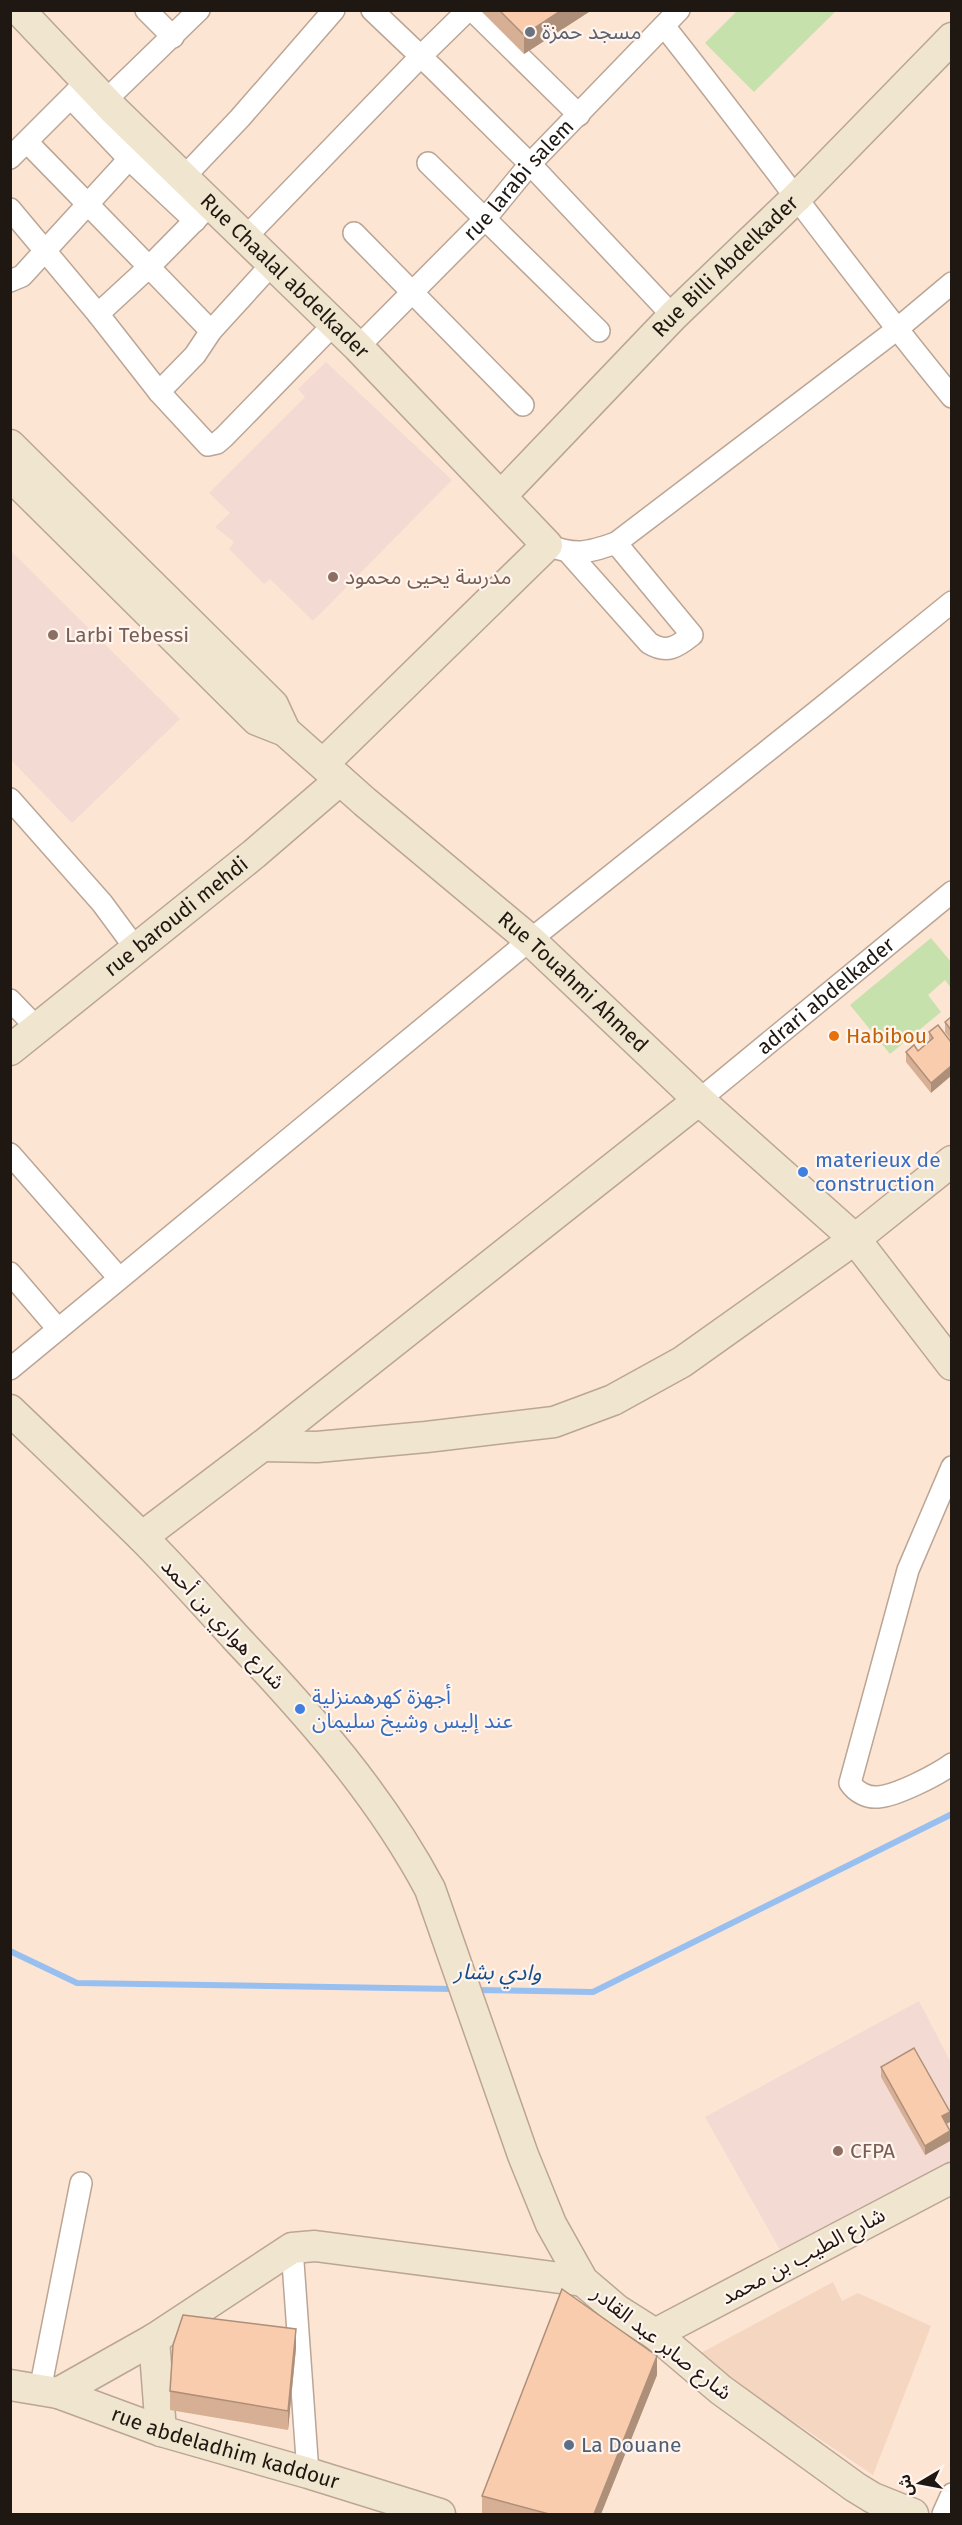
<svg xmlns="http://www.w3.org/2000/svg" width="962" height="2525" font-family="'Fira Sans','Noto Sans Arabic',sans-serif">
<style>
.built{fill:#f5d6c1}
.education{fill:#f3dad2}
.green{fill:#c7e1ac}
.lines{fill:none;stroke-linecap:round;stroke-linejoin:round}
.stream{stroke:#97bff0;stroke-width:6}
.street-casing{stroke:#bba595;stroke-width:24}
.secondary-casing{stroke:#bba595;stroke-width:33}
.street{stroke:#fff;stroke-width:21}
.secondary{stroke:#f0e5ce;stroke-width:30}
.wall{fill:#d6af95}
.shaded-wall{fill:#ae8f79}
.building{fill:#f9ccad;stroke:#ae8f79;stroke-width:1.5}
.worship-dot{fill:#6b7280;stroke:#fff5ee;stroke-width:2}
.education-dot{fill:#8d6e63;stroke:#fff5ee;stroke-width:2}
.food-dot{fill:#e8710a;stroke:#fff5ee;stroke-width:2}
.shop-dot{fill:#3f7fe0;stroke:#fff5ee;stroke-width:2}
.service-dot{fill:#5c6f8a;stroke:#fff5ee;stroke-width:2}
.labels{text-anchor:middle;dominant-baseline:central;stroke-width:4.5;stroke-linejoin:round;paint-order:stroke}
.worship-label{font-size:21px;fill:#5b616d;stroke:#fff5ee;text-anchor:start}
.street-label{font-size:21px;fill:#1f1711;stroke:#fff5ee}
.education-label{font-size:21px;fill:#785e54;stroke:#fff5ee;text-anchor:start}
.food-label{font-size:21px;fill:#c56008;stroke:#fff5ee;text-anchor:start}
.shop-label{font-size:21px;fill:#366cbe;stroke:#fff5ee;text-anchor:start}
.service-label{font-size:21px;fill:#4e5e75;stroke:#fff5ee;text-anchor:start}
.water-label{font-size:22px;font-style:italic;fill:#174d88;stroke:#fff5ee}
</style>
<rect width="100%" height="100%" fill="#fde5d4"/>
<!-- built -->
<path class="built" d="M 833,2282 L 842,2301 L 858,2293 L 931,2326 L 873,2475 L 699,2358 L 699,2354 Z"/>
<!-- education -->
<path class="education" d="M 326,362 L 452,480 L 313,621 L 270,579 L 264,584 L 229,549 L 234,542 L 215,527 L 230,513 L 209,493 L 305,397 L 298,389 Z
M 11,551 L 180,719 L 72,823 L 11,760 Z
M 919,2001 L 951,2063 L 951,2186 L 792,2271 L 705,2117 Z"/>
<!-- green -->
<path class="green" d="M 737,11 L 737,10 L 836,11 L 754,92 L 705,43 Z
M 931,938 L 951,962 L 951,988 L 945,980 L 928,995 L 941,1012 L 890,1054 L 850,1005 Z"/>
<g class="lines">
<!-- stream -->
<path class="stream" d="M 10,1951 L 77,1983 L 455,1989
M 475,1990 L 593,1992 L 952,1814"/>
<defs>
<g id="street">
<path d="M 146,10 L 173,37"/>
<path d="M 372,10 L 434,69 L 530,164 L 673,316"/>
<path d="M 472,10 L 579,115"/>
<path d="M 664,26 C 761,148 852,276 952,397"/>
<path d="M 71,98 L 129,159 L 195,221"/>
<path d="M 105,101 L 199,10"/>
<path d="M 27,142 L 149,267 L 211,204"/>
<path d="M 10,158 L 80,88"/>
<path d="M 428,163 L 599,331"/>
<path d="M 184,177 L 240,118 L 334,10"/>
<path d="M 10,209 L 98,314 L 159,392 L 208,445 L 217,443 L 224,437 L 334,324"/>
<path d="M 354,233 L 523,405"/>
<path d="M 246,237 L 420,57 L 468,10"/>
<path d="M 10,281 L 22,276 L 129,159"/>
<path d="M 98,314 L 149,267 L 211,331 L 195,355 L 159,392"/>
<path d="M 211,331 L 272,264"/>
<path id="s1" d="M 358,347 L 485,219 L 530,164 L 679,10"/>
<path d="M 616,543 L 896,330 L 952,283"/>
<path d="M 547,545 C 576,556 587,553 616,543 L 692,635 C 677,647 667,654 649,643 L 569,553"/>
<path d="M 10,799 L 102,903 L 136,949"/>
<path d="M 10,1000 L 38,1029"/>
<path id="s2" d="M 699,1100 L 952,892"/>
<path d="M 10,1154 L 119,1278"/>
<path d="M 10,1273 L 58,1329"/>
<path d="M 10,1369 L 530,940 L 820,709 L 952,602"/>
<path d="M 952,1467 L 908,1570 L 850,1783 C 856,1792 867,1798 878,1797 C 896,1796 937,1775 952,1764"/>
<path d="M 292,2248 L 308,2473"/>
<path d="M 40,2390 L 81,2183"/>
<path d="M 943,2514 L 952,2494"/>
</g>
<g id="secondary">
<path id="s3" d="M 19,10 L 113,109 L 358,347 L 547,545 L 323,764"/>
<path d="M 10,445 L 273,705 L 285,731"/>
<path id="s4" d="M 10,475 L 257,720 L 285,731 L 365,802 L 530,940 L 699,1100 L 855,1239 L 952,1365"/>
<path id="s5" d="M 501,496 L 673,316 L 797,197 L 952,38"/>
<path id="s6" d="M 10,1050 L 254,854 L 340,780"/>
<path d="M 10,1410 C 54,1452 98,1494 141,1536 C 174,1569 205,1604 237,1639 C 310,1716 380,1795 430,1889 L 523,2155 L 551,2224 L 583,2281 L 617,2310 L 655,2334 L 721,2390 L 855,2487 L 873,2498 L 913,2514"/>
<path d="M 262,1446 L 317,1447 L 426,1437 L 554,1422 L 613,1400 L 682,1362 L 855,1239 L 952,1161"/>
<path d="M 142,1537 L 262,1446 L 699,1100"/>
<path d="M 655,2334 L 952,2178"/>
<path d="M 154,2339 L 161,2431"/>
<path id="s7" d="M 10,2385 L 58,2393 L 161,2431 L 308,2473 L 440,2514"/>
<path d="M 58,2393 L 154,2339 L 292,2248 L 315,2246 L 583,2281"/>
</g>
</defs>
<!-- street casing -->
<use href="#street" class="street-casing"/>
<!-- secondary casing -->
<use href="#secondary" class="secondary-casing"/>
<!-- street -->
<use href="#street" class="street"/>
<!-- secondary -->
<use href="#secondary" class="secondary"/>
</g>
<!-- wall -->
<path class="wall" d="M 480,10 L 592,10 L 524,54 Z
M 951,1017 L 951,1040 L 945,1032 L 945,1022 Z
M 938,1025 L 931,1093 L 906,1062 L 906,1052 L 918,1051 L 929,1041 L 929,1032 Z
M 881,2067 L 950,2122 L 946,2124 L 950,2141 L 925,2155 L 881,2077 Z
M 296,2348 L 288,2430 L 170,2410 L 170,2391 Z
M 657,2375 L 601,2514 L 482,2514 L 482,2496 Z"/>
<!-- shaded-wall -->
<path class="shaded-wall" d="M 562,10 L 592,10 L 524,54 L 524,35 Z
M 951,1066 L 951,1076 L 931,1093 L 931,1083 Z
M 950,2112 L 950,2122 L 942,2126 L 942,2116 Z
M 950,2131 L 950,2141 L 925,2155 L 925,2146 Z
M 296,2329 L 296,2348 L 288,2430 L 288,2411 Z
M 657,2356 L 657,2375 L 601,2514 L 594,2514 Z"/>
<!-- building -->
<path class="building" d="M 499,10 L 562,10 L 524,35 Z
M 951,1017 L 951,1030 L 945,1022 Z
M 938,1025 L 951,1042 L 951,1066 L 931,1083 L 906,1052 L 914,1045 L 918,1051 L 933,1038 L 929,1032 Z
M 914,2048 L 950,2112 L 942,2116 L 950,2131 L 925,2146 L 881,2067 Z
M 562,2289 L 657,2356 L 594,2514 L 549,2514 L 482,2496 Z
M 183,2315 L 296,2329 L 288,2411 L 170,2391 L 173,2345 Z"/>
<!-- markers -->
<circle class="worship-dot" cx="530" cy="32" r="6"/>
<g class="education-dot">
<circle cx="333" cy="577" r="6"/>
<circle cx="53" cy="635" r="6"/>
<circle cx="838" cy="2151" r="6"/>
</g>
<circle class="food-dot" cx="834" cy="1036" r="6"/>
<g class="shop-dot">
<circle cx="803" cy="1172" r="6"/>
<circle cx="300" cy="1709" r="6"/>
</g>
<circle class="service-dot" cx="569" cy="2445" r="6"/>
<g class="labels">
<!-- worship labels -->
<g class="worship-label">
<text x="542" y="32">مسجد حمزة</text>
</g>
<!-- street labels -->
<g class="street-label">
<text stroke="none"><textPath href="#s1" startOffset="232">rue larabi salem</textPath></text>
<text stroke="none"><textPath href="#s5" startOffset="321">Rue Billi Abdelkader</textPath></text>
<text stroke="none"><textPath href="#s3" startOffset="376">Rue Chaalal abdelkader</textPath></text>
<text stroke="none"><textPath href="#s6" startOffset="213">rue baroudi mehdi</textPath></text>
<text stroke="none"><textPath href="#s4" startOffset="760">Rue Touahmi Ahmed</textPath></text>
<text stroke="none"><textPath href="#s2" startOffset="164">adrari abdelkader</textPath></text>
<text transform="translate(223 1624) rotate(47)">شارع هواري بن أحمد</text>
<text transform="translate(803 2256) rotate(-28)">شارع الطيب بن محمد</text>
<text transform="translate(662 2343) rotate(38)">شارع صابر عبد القادر</text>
<text stroke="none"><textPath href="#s7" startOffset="225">rue abdeladhim kaddour</textPath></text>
</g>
<!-- education labels -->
<g class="education-label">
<text x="345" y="577">مدرسة يحيى محمود</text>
<text x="65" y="635">Larbi Tebessi</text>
<text x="850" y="2151">CFPA</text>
</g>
<!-- food labels -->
<g class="food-label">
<text x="846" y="1036">Habibou</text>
</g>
<!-- shop labels -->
<g class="shop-label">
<text x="815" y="1160">materieux de<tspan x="815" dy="24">construction</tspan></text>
<text x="312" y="1697">أجهزة كهرهمنزلية<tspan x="312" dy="24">عند إليس وشيخ سليمان</tspan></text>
</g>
<!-- service labels -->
<g class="service-label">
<text x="581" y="2445">La Douane</text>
</g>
<!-- water labels -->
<g class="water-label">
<text transform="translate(498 1972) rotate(1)">وادي بشار</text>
</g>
</g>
<!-- border -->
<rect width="962" height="2525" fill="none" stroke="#1f1711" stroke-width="24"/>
<!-- north arrow -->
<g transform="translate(920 2483) rotate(260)" stroke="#fff5ee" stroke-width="4.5" paint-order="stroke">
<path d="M0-4.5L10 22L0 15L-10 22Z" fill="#1f1711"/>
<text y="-9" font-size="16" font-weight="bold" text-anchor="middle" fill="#1f1711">ش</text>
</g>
</svg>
